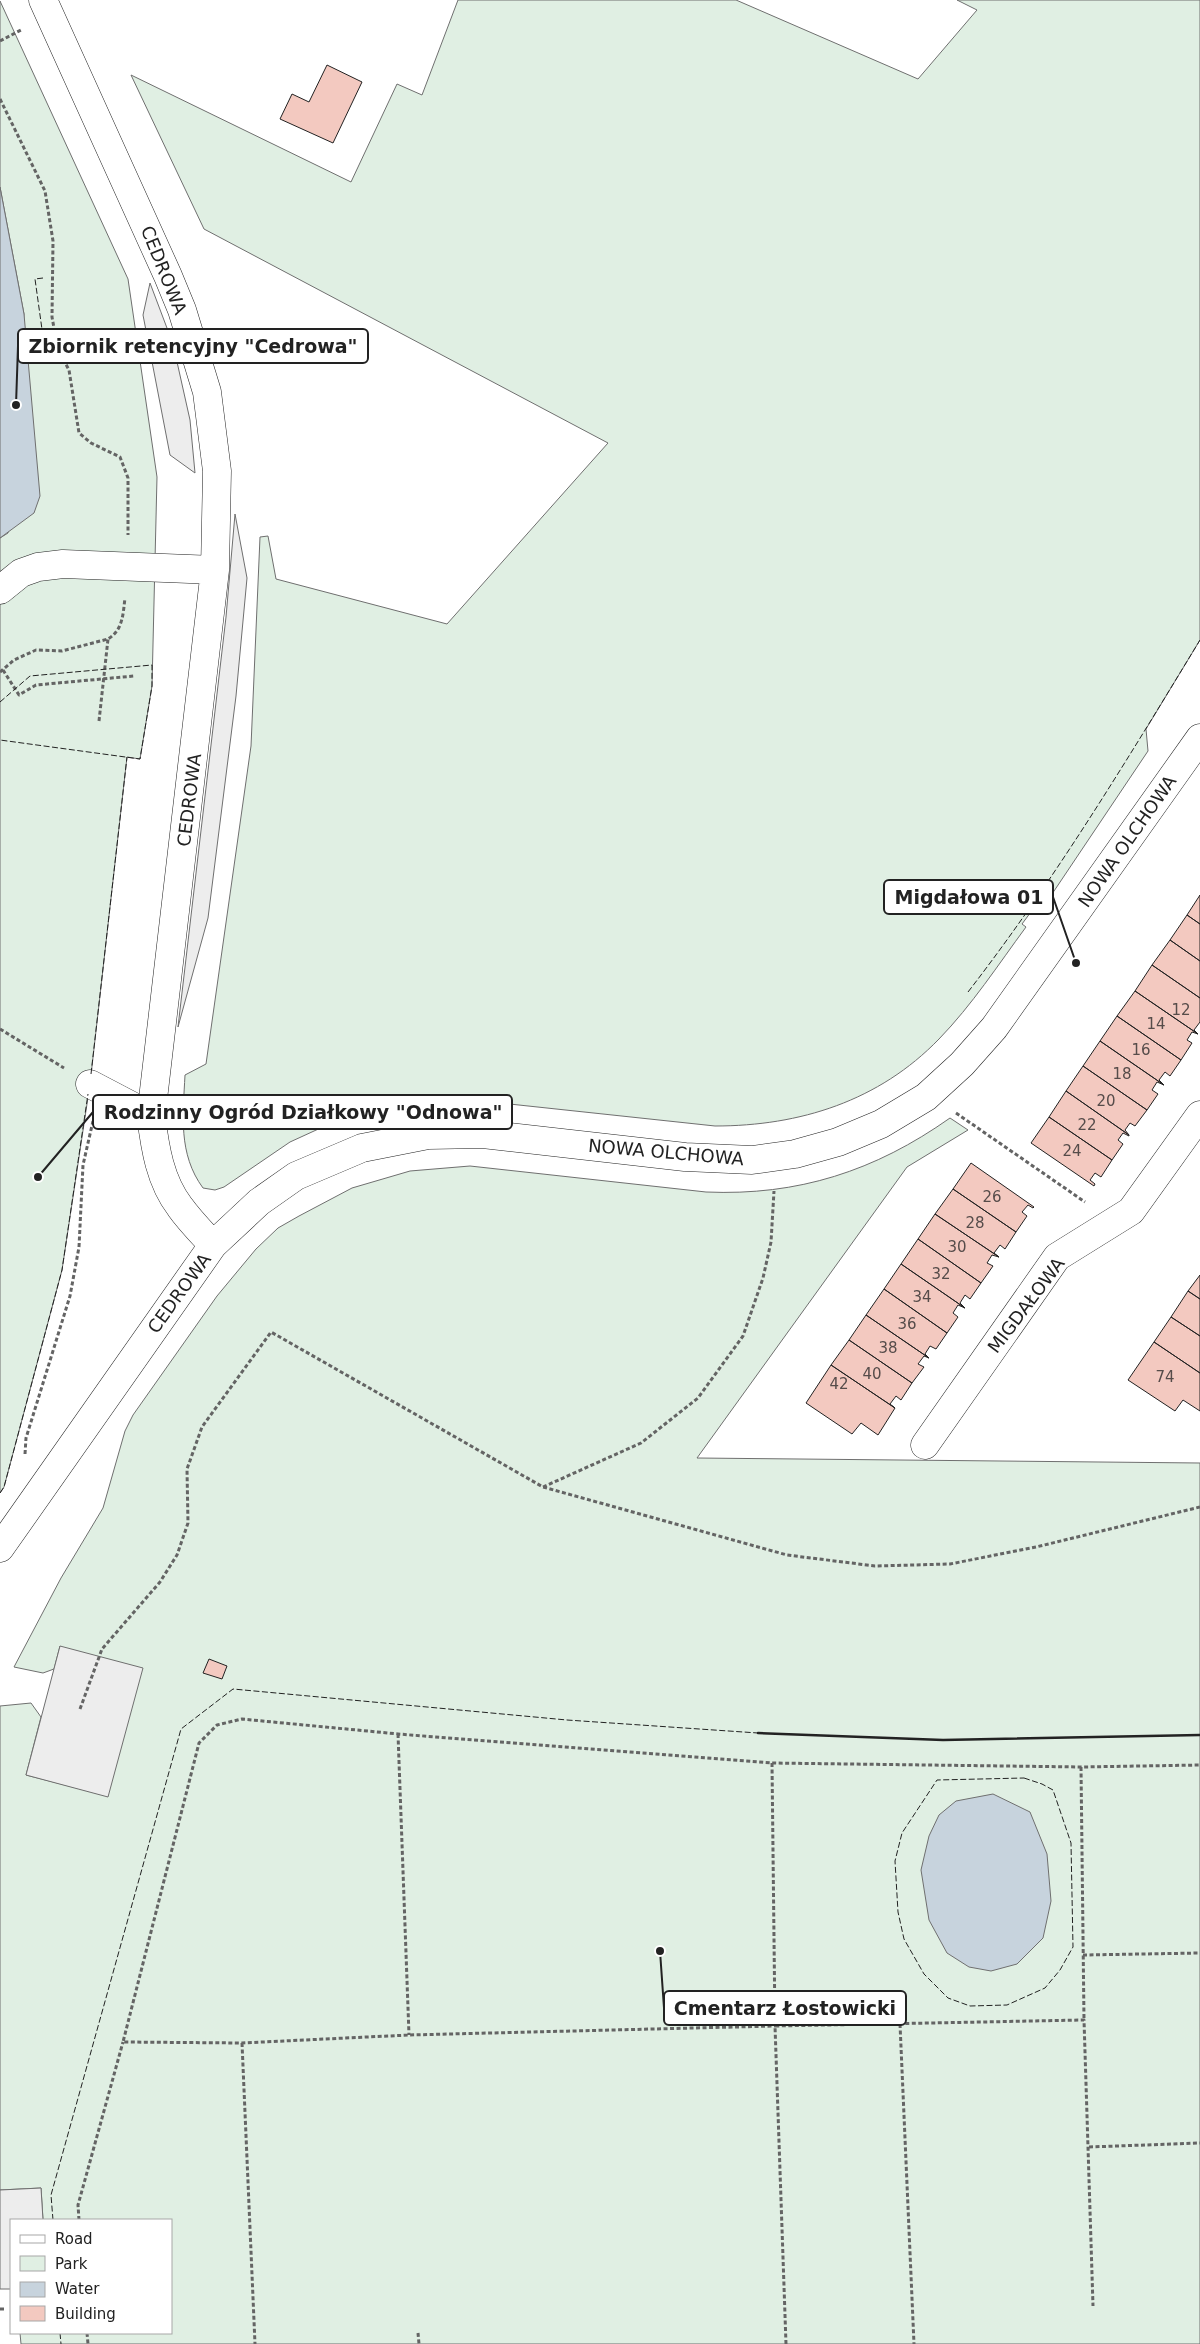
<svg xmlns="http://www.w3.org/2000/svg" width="1200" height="2344" font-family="'DejaVu Sans',sans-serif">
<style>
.green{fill:#e0efe3;stroke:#6f6f6f}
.parking{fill:#ededed;stroke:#6f6f6f}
.water{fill:#c7d3dd;stroke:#6f6f6f}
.building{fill:#f3c9c0;stroke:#222}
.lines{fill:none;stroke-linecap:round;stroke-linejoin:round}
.minor-casing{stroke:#222;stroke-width:29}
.path{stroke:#646464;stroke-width:3;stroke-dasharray:4 2.5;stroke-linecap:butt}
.minor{stroke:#fff;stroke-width:28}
.fence{stroke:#222;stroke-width:1;stroke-dasharray:6 2.5;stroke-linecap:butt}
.wall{stroke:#222;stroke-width:2.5}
.labels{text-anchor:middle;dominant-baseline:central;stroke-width:4;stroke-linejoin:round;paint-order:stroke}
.number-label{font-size:15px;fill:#564c4a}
.street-label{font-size:18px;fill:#222;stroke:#fff}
.leader{fill:none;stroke:#222;stroke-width:2}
.callout-dot{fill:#222;stroke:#fff;stroke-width:2}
.callout{fill:#fff;stroke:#222;stroke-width:2}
.callout-label{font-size:19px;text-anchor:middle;font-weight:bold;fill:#222}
</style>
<rect width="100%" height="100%" fill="#fff"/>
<!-- green -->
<path class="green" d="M 458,0 L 736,0 L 918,79 L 977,10 L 957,0 L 1200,0 L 1200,640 L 1146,729 L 1148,751 L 1048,900 L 1042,897 L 1022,924 L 1026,927 C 998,965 972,1005 939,1039 C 879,1101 800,1126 715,1126 L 472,1100 L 409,1103 L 349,1115 L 290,1142 L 224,1187 L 215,1190 L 203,1188 C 178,1154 183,1115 185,1075 L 206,1064 L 251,746 L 260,537 L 268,536 L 276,579 L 447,624 L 608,443 L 204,229 L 131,75 L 351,182 L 397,84 L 422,95 Z
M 0,1 L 128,279 L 157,477 L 152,686 L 140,759 L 127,757 L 90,1084 L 62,1270 L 4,1487 L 0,1493 L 0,538 L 8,533 L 24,314 L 0,187 Z
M 950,1118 L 968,1130 L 907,1167 L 697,1458 L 1200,1463 L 1200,2344 L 21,2344 L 20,2333 L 171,2333 L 171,2220 L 43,2220 L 41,2188 L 0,2190 L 0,1706 L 31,1703 L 41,1717 L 26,1775 L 108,1796 L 60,1646 L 54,1669 L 43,1673 L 14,1667 L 61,1578 L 103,1508 L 125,1431 L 133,1415 L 217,1296 L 256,1249 L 278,1228 L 299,1216 L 352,1188 L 410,1171 L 470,1166 L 706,1192 C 798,1196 875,1171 950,1118 Z"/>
<!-- parking -->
<path class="parking" d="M 150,283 L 173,344 L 190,420 L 195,473 L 170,455 L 143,315 Z
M 235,514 L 247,578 L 236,696 L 208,918 L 178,1027 L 226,617 Z
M 60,1646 L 143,1668 L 108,1797 L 26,1775 Z
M 41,2188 L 43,2220 L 11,2220 L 11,2289 L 0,2289 L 0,2190 Z"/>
<!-- water -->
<path class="water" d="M 0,187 L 24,314 L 40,496 L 34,513 L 0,538 Z
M 993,1794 L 1030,1812 L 1047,1854 L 1051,1901 L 1043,1938 L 1017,1964 L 991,1971 L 969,1967 L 947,1953 L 929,1920 L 921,1870 L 929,1836 L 939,1815 L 956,1801 Z"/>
<!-- building -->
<path class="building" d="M 327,65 L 362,82 L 333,143 L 280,119 L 292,94 L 309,102 Z
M 1200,895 L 1200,924 L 1187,915 Z
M 1187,915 L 1200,924 L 1200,961 L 1170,940 Z
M 1170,940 L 1200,961 L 1200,998 L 1152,965 Z
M 1152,965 L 1200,998 L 1200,1022 L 1194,1030 L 1198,1034 L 1135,991 Z
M 1135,991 L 1198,1034 L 1192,1032 L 1187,1040 L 1192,1043 L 1181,1060 L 1117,1016 Z
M 1117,1016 L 1181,1060 L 1170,1076 L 1165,1072 L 1159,1080 L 1164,1085 L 1100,1041 Z
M 1100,1041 L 1164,1085 L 1157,1082 L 1152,1090 L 1158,1094 L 1147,1110 L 1083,1066 Z
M 1083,1066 L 1147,1110 L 1135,1126 L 1130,1123 L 1125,1130 L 1129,1135 L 1066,1091 Z
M 1066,1091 L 1129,1135 L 1129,1136 L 1123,1133 L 1118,1140 L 1123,1144 L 1112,1160 L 1049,1117 Z
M 1049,1117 L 1112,1160 L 1101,1177 L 1095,1173 L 1090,1180 L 1095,1184 L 1094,1186 L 1031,1143 Z
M 971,1163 L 1034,1207 L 1033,1208 L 1028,1205 L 1022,1212 L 1027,1216 L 1016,1232 L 953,1189 Z
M 953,1189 L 1016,1232 L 1005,1249 L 1000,1245 L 994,1253 L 999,1257 L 935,1214 Z
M 935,1214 L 999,1257 L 992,1255 L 987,1263 L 993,1266 L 981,1283 L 918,1239 Z
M 918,1239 L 981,1283 L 970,1299 L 965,1295 L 960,1303 L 965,1308 L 901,1264 Z
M 901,1264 L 965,1308 L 958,1305 L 953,1313 L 958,1317 L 947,1333 L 884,1289 Z
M 1200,1275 L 1200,1299 L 1188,1291 Z
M 884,1289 L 947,1333 L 936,1349 L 930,1346 L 925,1354 L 929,1358 L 866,1315 Z
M 1188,1291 L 1200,1299 L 1200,1336 L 1171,1317 Z
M 866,1315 L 929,1358 L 924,1356 L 918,1364 L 924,1367 L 912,1383 L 849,1340 Z
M 1171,1317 L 1200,1336 L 1200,1373 L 1154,1342 Z
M 849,1340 L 912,1383 L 901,1400 L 896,1396 L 890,1404 L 895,1408 L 831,1365 Z
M 1154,1342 L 1200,1373 L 1200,1411 L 1183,1400 L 1175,1411 L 1128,1380 Z
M 831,1365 L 895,1408 L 878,1435 L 861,1423 L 852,1434 L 806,1403 Z
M 209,1659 L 227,1666 L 222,1679 L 203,1673 Z"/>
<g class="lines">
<defs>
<path id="minor" d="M 43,0 L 168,276 L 182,310 L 207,392 L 217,471 L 215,570 L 151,1116 C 155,1148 160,1181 180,1207 C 190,1221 202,1233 213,1245
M 0,590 L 21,573 L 38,567 L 63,564 L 215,570
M 90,1084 L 151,1116
M 925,1445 L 1057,1257 L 1131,1211 L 1200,1115
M 0,1548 L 213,1245 L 259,1202 L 296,1176 L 362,1148 L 428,1135 L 483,1134 L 685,1157 L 752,1160 L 795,1154 L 838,1142 L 881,1124 L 926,1097 L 962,1064 L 994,1028 L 1200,738"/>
</defs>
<!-- minor casing -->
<use href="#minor" class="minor-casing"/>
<!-- path -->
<path class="path" d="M 0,41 L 21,30
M 0,99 L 45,191 L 53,241 L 52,317 L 58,350 L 69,370 L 79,433 L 91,443 L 120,457 L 128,478 L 128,535
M 3,670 L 19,695 L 36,685 L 134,676
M 0,672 L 14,660 L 36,650 L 62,651 L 108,639 C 123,630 123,614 125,598
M 99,721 L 108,639
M 0,1029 L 64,1068
M 956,1113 L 1085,1202
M 25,1454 L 26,1438 L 70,1296 L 79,1247 L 83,1165 L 93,1121
M 543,1487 L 641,1443 L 698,1398 L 743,1336 L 763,1278 L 771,1242 L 774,1191
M 80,1709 L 102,1649 L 160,1582 L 177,1555 L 188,1523 L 187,1469 L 202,1427 L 271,1332 L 543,1487 L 787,1555 L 875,1566 L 950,1564 L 1036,1547 L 1200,1507
M 398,1734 L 409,2035
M 772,1763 L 775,2026 L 409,2035 L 242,2043 L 123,2042 L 199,1743 L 217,1725 L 242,1719 L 398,1734 L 772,1763 L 1081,1767 L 1200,1765
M 1081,1767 L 1084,2020
M 1083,1955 L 1200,1953
M 900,2024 L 914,2344
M 242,2043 L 255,2344
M 1089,2147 L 1200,2143
M 79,2220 L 78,2205 L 123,2042
M 0,2309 L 6,2309
M 87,2333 L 88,2344
M 418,2333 L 419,2344
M 786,2344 L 775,2026 L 1084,2020 L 1093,2306"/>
<!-- minor -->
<use href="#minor" class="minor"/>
<!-- fence -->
<path class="fence" d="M 43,278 L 35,279 L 45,351 L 53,350
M 0,702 L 30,676 L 152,665 L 152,686 L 140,759 L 0,740
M 968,992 C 1054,881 1127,760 1200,640
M 91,1074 L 127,757
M 0,1493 L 4,1487 L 62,1270 L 88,1094
M 1024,1778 L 1042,1784 L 1053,1790 L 1071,1843 L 1073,1947 L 1060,1970 L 1045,1988 L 1007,2005 L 970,2006 L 948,1998 L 924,1974 L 904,1939 L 898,1912 L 895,1861 L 902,1833 L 937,1780 Z
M 53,2220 L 51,2195 L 181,1729 L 233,1689 L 567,1720 L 758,1733
M 60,2333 L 61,2344"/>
<!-- wall -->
<path class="wall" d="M 758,1733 L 943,1740 L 1200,1735"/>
</g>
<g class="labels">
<!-- number labels -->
<g class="number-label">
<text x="1181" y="1010">12</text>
<text x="1156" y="1024">14</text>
<text x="1141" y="1050">16</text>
<text x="1122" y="1074">18</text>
<text x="1106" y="1101">20</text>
<text x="1087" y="1125">22</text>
<text x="1072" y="1151">24</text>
<text x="992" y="1197">26</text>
<text x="975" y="1223">28</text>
<text x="957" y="1247">30</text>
<text x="941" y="1274">32</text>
<text x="922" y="1297">34</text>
<text x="907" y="1324">36</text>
<text x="888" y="1348">38</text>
<text x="872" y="1374">40</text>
<text x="1165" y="1377">74</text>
<text x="839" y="1384">42</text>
</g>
<!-- street labels -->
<g class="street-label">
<text transform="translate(164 270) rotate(68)">CEDROWA</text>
<text transform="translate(189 800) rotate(-83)">CEDROWA</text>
<text transform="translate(1127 841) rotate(-55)">NOWA OLCHOWA</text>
<text transform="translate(666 1152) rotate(5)">NOWA OLCHOWA</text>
<text transform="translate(179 1293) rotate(-54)">CEDROWA</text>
<text transform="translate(1026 1305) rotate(-53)">MIGDAŁOWA</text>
</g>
</g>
<!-- callouts -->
<path class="leader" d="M16 405L18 346M1076 963L1053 897M38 1177L93 1112M660 1951L664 2008"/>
<g class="callout-dot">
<circle cx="16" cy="405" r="5"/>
<circle cx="1076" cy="963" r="5"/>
<circle cx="38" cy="1177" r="5"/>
<circle cx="660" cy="1951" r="5"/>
</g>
<g class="callout">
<rect x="18" y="329" width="350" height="34" rx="5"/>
<rect x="884" y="880" width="169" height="34" rx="5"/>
<rect x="93" y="1095" width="419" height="34" rx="5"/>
<rect x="664" y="1991" width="242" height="34" rx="5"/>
</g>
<g class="callout-label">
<text x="193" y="353">Zbiornik retencyjny "Cedrowa"</text>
<text x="969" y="904">Migdałowa 01</text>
<text x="303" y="1119">Rodzinny Ogród Działkowy "Odnowa"</text>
<text x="785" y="2015">Cmentarz Łostowicki</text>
</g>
<!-- legend -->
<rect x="10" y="2219" width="162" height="115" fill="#ffffff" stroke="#a7a7a7"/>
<rect x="20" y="2235" width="25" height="8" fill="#ffffff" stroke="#a7a7a7"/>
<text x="55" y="2244" font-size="15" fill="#222222">Road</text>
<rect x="20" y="2256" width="25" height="15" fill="#e0efe3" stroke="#a7a7a7"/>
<text x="55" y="2269" font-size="15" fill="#222222">Park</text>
<rect x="20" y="2282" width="25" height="15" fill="#c7d3dd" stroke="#a7a7a7"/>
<text x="55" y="2294" font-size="15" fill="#222222">Water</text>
<rect x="20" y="2306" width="25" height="15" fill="#f3c9c0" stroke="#a7a7a7"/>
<text x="55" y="2319" font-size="15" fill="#222222">Building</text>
</svg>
